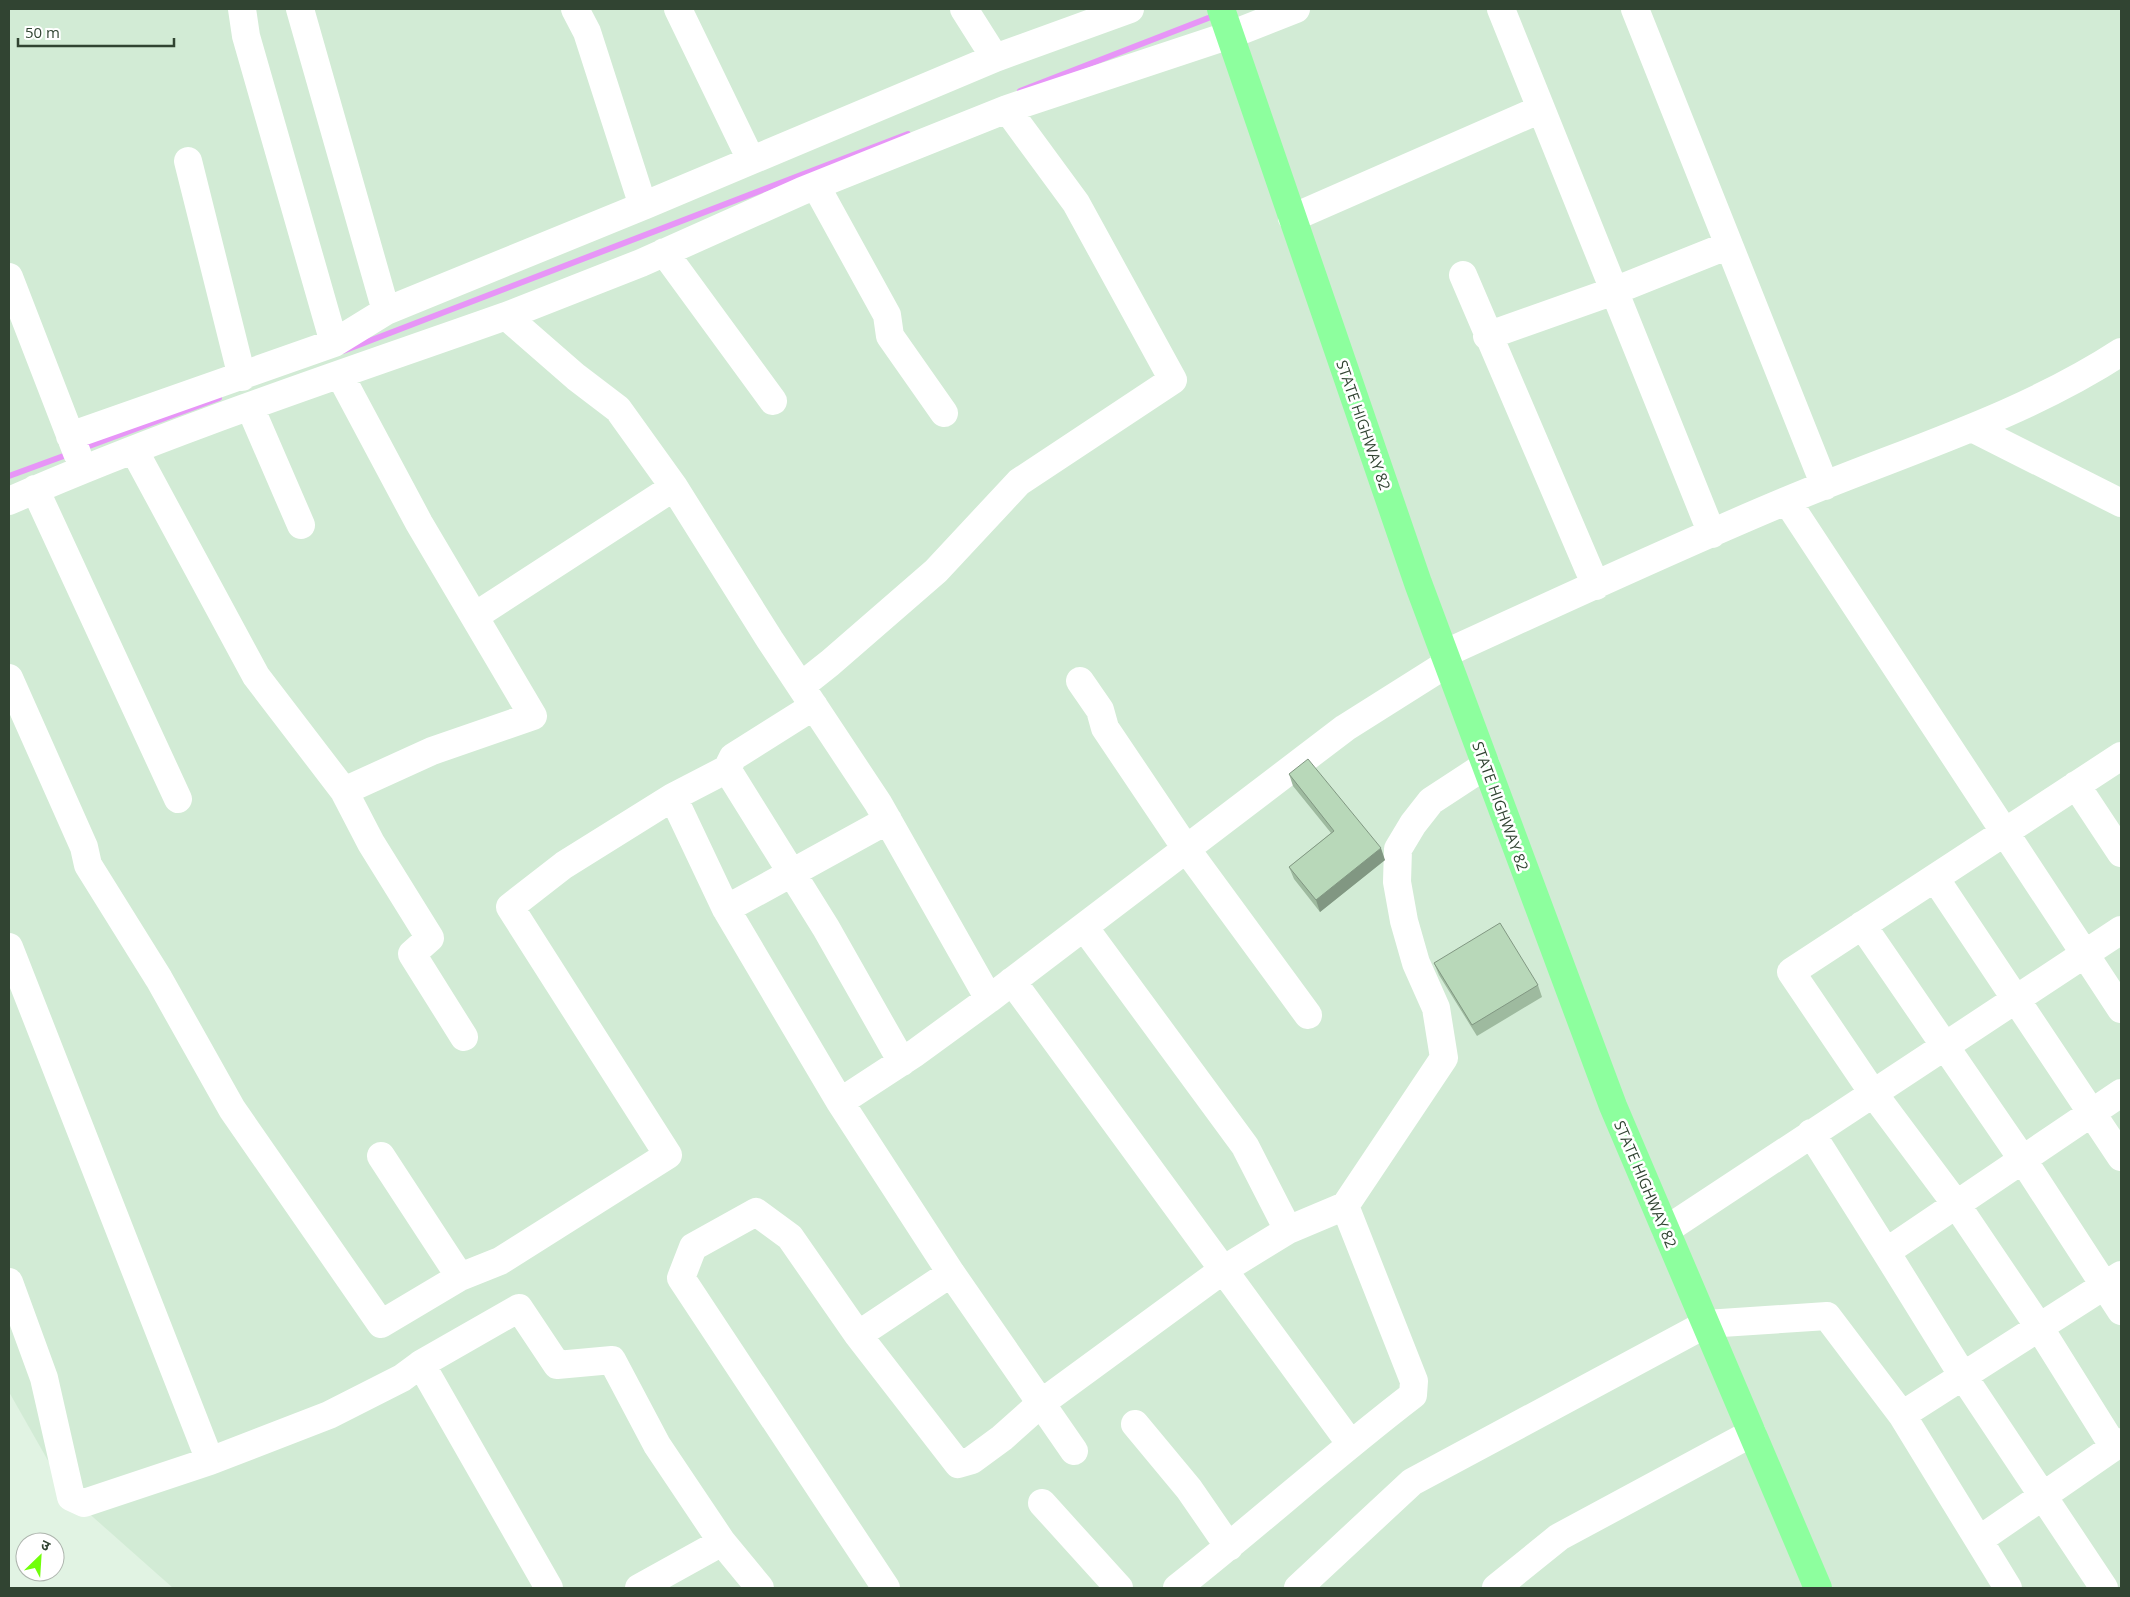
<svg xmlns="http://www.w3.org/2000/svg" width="2130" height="1597" font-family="'Open Sans','Noto Sans Devanagari',sans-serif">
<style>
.residential{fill:#d2ebd5}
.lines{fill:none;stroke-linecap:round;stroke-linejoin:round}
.stream{stroke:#e795f7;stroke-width:6}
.minor{stroke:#fff;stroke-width:28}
.major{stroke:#8dff9e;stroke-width:28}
.wall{fill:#9eba9f}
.shaded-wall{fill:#819782}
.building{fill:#b8d8b9;stroke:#819782}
.labels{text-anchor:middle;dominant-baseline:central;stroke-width:5;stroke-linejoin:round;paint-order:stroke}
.street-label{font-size:15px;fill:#314432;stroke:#fff}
</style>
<rect width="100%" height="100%" fill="#e1f3e3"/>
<!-- residential -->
<path class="residential" d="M 9,9 L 2121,9 L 2121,1588 L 173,1588 L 67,1494 L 9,1392 Z"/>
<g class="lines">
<!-- stream -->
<path class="stream" d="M 1020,91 L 1216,15
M 343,351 L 908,134
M 81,449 L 219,398
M 9,476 L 69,454"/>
<!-- minor -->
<path class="minor" d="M 242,9 L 246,36 L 334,343
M 300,9 L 386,311
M 678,9 L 751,160
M 964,9 L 995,58 L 1130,9
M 1296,9 L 1230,35 L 1007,109 L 802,191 L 641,263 L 506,316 L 576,377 L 618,409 L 674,487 L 770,640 L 878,803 L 989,999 L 1345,728 L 1448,663
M 1501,9 L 1712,534
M 1635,9 L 1825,486
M 188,161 L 242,377
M 816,186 L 887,315 L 890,336 L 944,413
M 643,206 L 995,58
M 1292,218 L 1541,109
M 664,252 L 773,401
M 1463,275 L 1596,586
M 9,277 L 77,453
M 1487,336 L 1614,291 L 1729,245
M 340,375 L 419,523 L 533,716 L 432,751 L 344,791
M 250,407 L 301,525
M 1972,428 L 2121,503
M 70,436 L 334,343 L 386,311 L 643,206 L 587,32 L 575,9
M 134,450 L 256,676 L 344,791 L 371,843 L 430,938 L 412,954 L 464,1037
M 35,489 L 178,799
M 9,501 C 171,430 339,375 506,316
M 1787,501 L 2121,1009
M 475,616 L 674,487
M 1444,654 C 1558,602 1671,549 1786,501 C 1899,453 2018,419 2121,352
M 9,678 L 84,847 L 88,865 L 159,979 L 232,1109 L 381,1324 L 460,1277 L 500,1261 L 668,1155 L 510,907 L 564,865 L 673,797 L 727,769 L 733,757 L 814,706
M 1080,681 L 1100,710 L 1105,728 L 1187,850 L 1308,1015
M 801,686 L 830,663 L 936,571 L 1019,482 L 1173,380 L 1076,203 L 1007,109
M 727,769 L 826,928 L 902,1062
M 2076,785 L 2121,853
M 673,797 L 726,909
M 888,820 L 726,909 L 840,1102 L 915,1053 L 989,999
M 1935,878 L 2121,1157
M 1862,925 L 2023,1160 L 2121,1311
M 1084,927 L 1245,1146 L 1288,1230
M 9,947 L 210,1461
M 1012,981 L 1350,1443
M 840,1102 L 951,1273 L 1074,1451
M 1811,1133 L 1886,1252
M 381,1156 L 460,1277
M 1666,1230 L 2121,930
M 9,1282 L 44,1378 L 71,1497 L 84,1503 L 210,1461 L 329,1415 L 402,1378 L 421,1364 L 519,1308 L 557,1365 L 612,1360 L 657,1445 L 722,1542 L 760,1588
M 858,1335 L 951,1273
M 421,1364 L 549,1588
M 1902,1415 L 2121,1275
M 1135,1424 L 1189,1489 L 1229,1547
M 2114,1447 L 2039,1327 L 1956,1204 L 1873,1093 L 1791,972 L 2121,756
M 1042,1503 L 1119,1588
M 1979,1540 L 2121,1442
M 639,1588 L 722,1542
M 886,1588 L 681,1278 L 693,1247 L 756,1212 L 790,1237 L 858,1335 L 958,1464 L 972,1460 L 1002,1438 L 1040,1404 L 1223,1270 L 1288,1230 L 1345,1206 L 1444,1058 L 1436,1008 L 1416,963 L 1404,921 L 1397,882 L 1398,849 L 1413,824 L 1431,801 L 1486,765
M 1177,1588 C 1257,1525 1332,1457 1413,1395 L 1414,1381 L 1345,1206
M 1298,1588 L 1412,1482 L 1706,1324 L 1827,1316 L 1902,1415 L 2008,1588
M 1496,1588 L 1559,1537 L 1752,1433
M 2104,1588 L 1963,1376 L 1886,1252 L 2121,1093"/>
<!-- major -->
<path class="major" d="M 1221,9 L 1418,583 L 1613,1106 L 1818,1588"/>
</g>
<!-- wall -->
<path class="wall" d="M 1289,774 L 1385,860 L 1320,912 L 1294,879 L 1289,867 L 1331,833 L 1293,786 Z
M 1434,963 L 1538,985 L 1542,997 L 1477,1036 L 1439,975 Z"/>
<!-- shaded-wall -->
<path class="shaded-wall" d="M 1381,848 L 1385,860 L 1320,912 L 1316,900 Z"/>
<!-- building -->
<path class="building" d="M 1308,759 L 1381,848 L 1316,900 L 1289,867 L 1334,831 L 1289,774 Z
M 1500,923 L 1538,985 L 1472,1025 L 1434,963 Z"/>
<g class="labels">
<!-- street labels -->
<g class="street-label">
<text transform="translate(1364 425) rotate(71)">STATE HIGHWAY 82</text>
<text transform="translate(1501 806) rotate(70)">STATE HIGHWAY 82</text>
<text transform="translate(1646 1184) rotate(67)">STATE HIGHWAY 82</text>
</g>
</g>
<!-- border -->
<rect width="2130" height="1597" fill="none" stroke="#314432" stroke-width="20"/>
<!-- north arrow -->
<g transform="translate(40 1557) rotate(25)"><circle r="24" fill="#ffffff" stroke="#adb4ad"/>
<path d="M0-4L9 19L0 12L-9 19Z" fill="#71ff0b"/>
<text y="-8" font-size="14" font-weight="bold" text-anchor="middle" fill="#314432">उ</text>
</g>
<!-- scale -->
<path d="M18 38v8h156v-8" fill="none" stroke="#314432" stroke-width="2.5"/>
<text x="25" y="38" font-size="15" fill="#314432" stroke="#ffffff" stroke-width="4" paint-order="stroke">50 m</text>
</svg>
